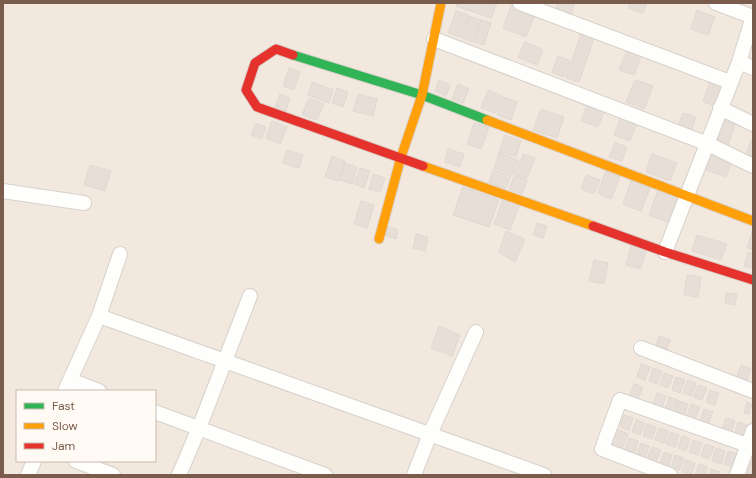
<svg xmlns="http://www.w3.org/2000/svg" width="756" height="478" font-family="'DM Sans',sans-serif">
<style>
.residential{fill:#f2e8de;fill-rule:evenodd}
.building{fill:#e6ded7;stroke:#e2d8d2}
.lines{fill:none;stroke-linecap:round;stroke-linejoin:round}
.street-casing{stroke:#d7d1cb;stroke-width:16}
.fast-casing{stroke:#d9d2cb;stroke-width:11}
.slow-casing{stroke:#d9d2cb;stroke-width:11}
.jam-casing{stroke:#d9d2cb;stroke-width:11}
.street{stroke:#fefefd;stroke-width:14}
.fast{stroke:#30b455;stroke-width:9}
.slow{stroke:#ff9f0a;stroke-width:9}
.jam{stroke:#e5322d;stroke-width:9}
</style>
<rect width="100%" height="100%" fill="#f9f5f0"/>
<!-- residential -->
<path class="residential" d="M 3,3 L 753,3 L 753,475 L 3,475 ZM 17,391 L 155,391 L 155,461 L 17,461 Z"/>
<!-- building -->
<path class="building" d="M 458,3 L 497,3 L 491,18 L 456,6 Z
M 512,3 L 536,12 L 526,37 L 503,28 Z
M 558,3 L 575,3 L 571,14 L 556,9 Z
M 630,3 L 647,3 L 643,13 L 628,8 Z
M 697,10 L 715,17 L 708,35 L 691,29 Z
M 456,11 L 468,15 L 460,37 L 448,33 Z
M 469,16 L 481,20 L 473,42 L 462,38 Z
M 482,20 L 491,23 L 484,45 L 475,42 Z
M 582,31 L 595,35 L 579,82 L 566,78 Z
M 525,42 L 543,50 L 537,65 L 518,57 Z
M 628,48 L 642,54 L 634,75 L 619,70 Z
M 558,56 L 570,61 L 564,77 L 552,72 Z
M 289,68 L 300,72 L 294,90 L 283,86 Z
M 711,78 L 725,83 L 717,107 L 703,102 Z
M 439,80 L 450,85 L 446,96 L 435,91 Z
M 635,80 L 653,86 L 644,109 L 626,102 Z
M 312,82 L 333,90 L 329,103 L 308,95 Z
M 458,84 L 469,89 L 463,103 L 452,99 Z
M 337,88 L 348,92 L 343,107 L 332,103 Z
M 488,90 L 502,96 L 495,113 L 481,108 Z
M 280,94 L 290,98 L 286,111 L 275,107 Z
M 358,94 L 377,99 L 373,116 L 353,111 Z
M 503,97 L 517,102 L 511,120 L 497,115 Z
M 309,98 L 324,104 L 317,120 L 302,115 Z
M 589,100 L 606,107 L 598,127 L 581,121 Z
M 541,109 L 564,117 L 557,138 L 533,130 Z
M 623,112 L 639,118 L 630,141 L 614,135 Z
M 683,113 L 696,117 L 691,131 L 678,126 Z
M 723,119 L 735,124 L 727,148 L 715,143 Z
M 272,121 L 287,127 L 280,144 L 266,138 Z
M 256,123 L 266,127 L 262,139 L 251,135 Z
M 474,123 L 489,127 L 481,149 L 467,144 Z
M 505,135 L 521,141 L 516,156 L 499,152 Z
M 751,140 L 753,141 L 753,156 L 746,154 Z
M 615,143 L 627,147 L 622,161 L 609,157 Z
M 448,149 L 464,154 L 460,167 L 445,162 Z
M 287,150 L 303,155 L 299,168 L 283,163 Z
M 711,151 L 733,159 L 726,177 L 704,169 Z
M 499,153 L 518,160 L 513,175 L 494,168 Z
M 523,154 L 535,158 L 527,178 L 515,174 Z
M 652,154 L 677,163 L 670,181 L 646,172 Z
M 332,156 L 345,161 L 338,181 L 325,177 Z
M 345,163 L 357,167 L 352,184 L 340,180 Z
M 90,165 L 111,171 L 105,191 L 84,185 Z
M 360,168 L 370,171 L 364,188 L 354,184 Z
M 493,170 L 511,176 L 506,188 L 489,183 Z
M 606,171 L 620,177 L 611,199 L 598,193 Z
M 373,174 L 385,178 L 380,192 L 369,189 Z
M 515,175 L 527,180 L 522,194 L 509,189 Z
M 586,175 L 600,180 L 594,194 L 581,189 Z
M 631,181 L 650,188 L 641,211 L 623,204 Z
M 463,187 L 499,200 L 489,227 L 453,215 Z
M 658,190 L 682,198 L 672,224 L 649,215 Z
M 504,197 L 520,203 L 510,230 L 494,224 Z
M 361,201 L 374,205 L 367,228 L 354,224 Z
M 537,223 L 547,226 L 543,238 L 533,235 Z
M 388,227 L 398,230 L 396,239 L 386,236 Z
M 753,229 L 753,250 L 747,248 Z
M 506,231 L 525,239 L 515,262 L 499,252 Z
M 416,234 L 428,237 L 425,251 L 413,248 Z
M 697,235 L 727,244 L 721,260 L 692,251 Z
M 631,245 L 646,250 L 641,269 L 626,265 Z
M 748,252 L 753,254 L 753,268 L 744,266 Z
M 594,260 L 608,263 L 604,284 L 589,281 Z
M 687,275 L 701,277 L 698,297 L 684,295 Z
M 726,293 L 737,294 L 735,305 L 725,303 Z
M 439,326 L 460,335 L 452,356 L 431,348 Z
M 659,336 L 670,340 L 667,349 L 656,345 Z
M 641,364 L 650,367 L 645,380 L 637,377 Z
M 741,365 L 751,369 L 747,380 L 737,377 Z
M 653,368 L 662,371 L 657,384 L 649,381 Z
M 664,373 L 673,376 L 668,388 L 660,385 Z
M 676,377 L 685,380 L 680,393 L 672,390 Z
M 688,380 L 696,383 L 692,396 L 683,393 Z
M 634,384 L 643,387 L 638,399 L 630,396 Z
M 698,385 L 707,388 L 702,400 L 694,397 Z
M 710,390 L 719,393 L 715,405 L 706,402 Z
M 657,393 L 666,396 L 662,408 L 653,405 Z
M 669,397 L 678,400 L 674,412 L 665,410 Z
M 679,401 L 688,404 L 684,416 L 675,413 Z
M 747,402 L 752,404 L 749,414 L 744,413 Z
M 691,404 L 700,407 L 695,419 L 687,417 Z
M 704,409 L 713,412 L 708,424 L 700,422 Z
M 624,415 L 633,418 L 629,430 L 620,427 Z
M 726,418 L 735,421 L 731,433 L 722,430 Z
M 636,420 L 645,423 L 640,435 L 632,432 Z
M 738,422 L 747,425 L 743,437 L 734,435 Z
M 647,424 L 656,427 L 652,439 L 643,436 Z
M 659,428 L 668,431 L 664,443 L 655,440 Z
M 616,429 L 628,434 L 622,450 L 609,446 Z
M 670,432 L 679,435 L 675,447 L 666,444 Z
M 682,436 L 690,439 L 686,451 L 678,448 Z
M 629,438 L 638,441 L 634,453 L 625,450 Z
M 693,440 L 702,443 L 698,455 L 689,452 Z
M 641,443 L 649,446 L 645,458 L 636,455 Z
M 705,444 L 714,447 L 709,459 L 701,456 Z
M 652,447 L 661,450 L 656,462 L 647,459 Z
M 716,448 L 725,451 L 721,464 L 712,461 Z
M 728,451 L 737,454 L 733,467 L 724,464 Z
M 664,452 L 672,455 L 668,467 L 660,464 Z
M 675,455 L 684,458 L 680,470 L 671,468 Z
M 686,460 L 695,463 L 691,475 L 682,472 Z
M 751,462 L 753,462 L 753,475 L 747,474 Z
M 699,464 L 707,467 L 705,475 L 695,475 Z
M 711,469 L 720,472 L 719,475 L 709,475 Z"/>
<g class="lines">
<defs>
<path id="street" d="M 520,3 L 730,82
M 716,3 L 753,17
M 434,39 L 708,144 L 753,166
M 739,62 L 753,68
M 720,108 L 753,124
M 3,191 L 84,203
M 665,252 L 739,62 L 753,16
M 99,316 L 544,475
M 641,348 L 753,391
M 70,380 L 99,391
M 65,391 L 99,316 L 120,254
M 155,412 L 325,475
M 604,443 L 620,400 L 753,447
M 602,449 L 670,475
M 76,461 L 113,475
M 28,475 L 34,461
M 179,475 L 199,428 L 250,296
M 414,475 L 430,434 L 476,332
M 737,475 L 753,431"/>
<path id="fast" d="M 293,55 L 422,95 L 487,120"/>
<path id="slow" d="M 487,120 L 753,221
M 423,166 L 593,226
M 379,239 L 401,157 L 422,95 L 441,3"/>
<path id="jam" d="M 293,55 L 276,49 L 255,63 L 246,90 L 257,107 L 423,166
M 593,226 L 665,252 L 753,280"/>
</defs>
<!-- street casing -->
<use href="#street" class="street-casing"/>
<!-- fast casing -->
<use href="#fast" class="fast-casing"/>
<!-- slow casing -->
<use href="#slow" class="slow-casing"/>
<!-- jam casing -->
<use href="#jam" class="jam-casing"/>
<!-- street -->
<use href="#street" class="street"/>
<!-- fast -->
<use href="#fast" class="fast"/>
<!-- slow -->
<use href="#slow" class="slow"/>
<!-- jam -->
<use href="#jam" class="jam"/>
</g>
<!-- border -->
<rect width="756" height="478" fill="none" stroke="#7a5c4d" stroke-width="8"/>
<!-- legend -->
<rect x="16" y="390" width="140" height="72" fill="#fffaf3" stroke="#cabbb1"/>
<rect x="24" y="403" width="20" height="6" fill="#30b455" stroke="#cabbb1"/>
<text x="52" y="410" font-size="12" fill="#7a5c4d">Fast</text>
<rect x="24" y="423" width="20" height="6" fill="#ff9f0a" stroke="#cabbb1"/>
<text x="52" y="430" font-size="12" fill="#7a5c4d">Slow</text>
<rect x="24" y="443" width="20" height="6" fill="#e5322d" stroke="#cabbb1"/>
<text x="52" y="450" font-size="12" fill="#7a5c4d">Jam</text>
</svg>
